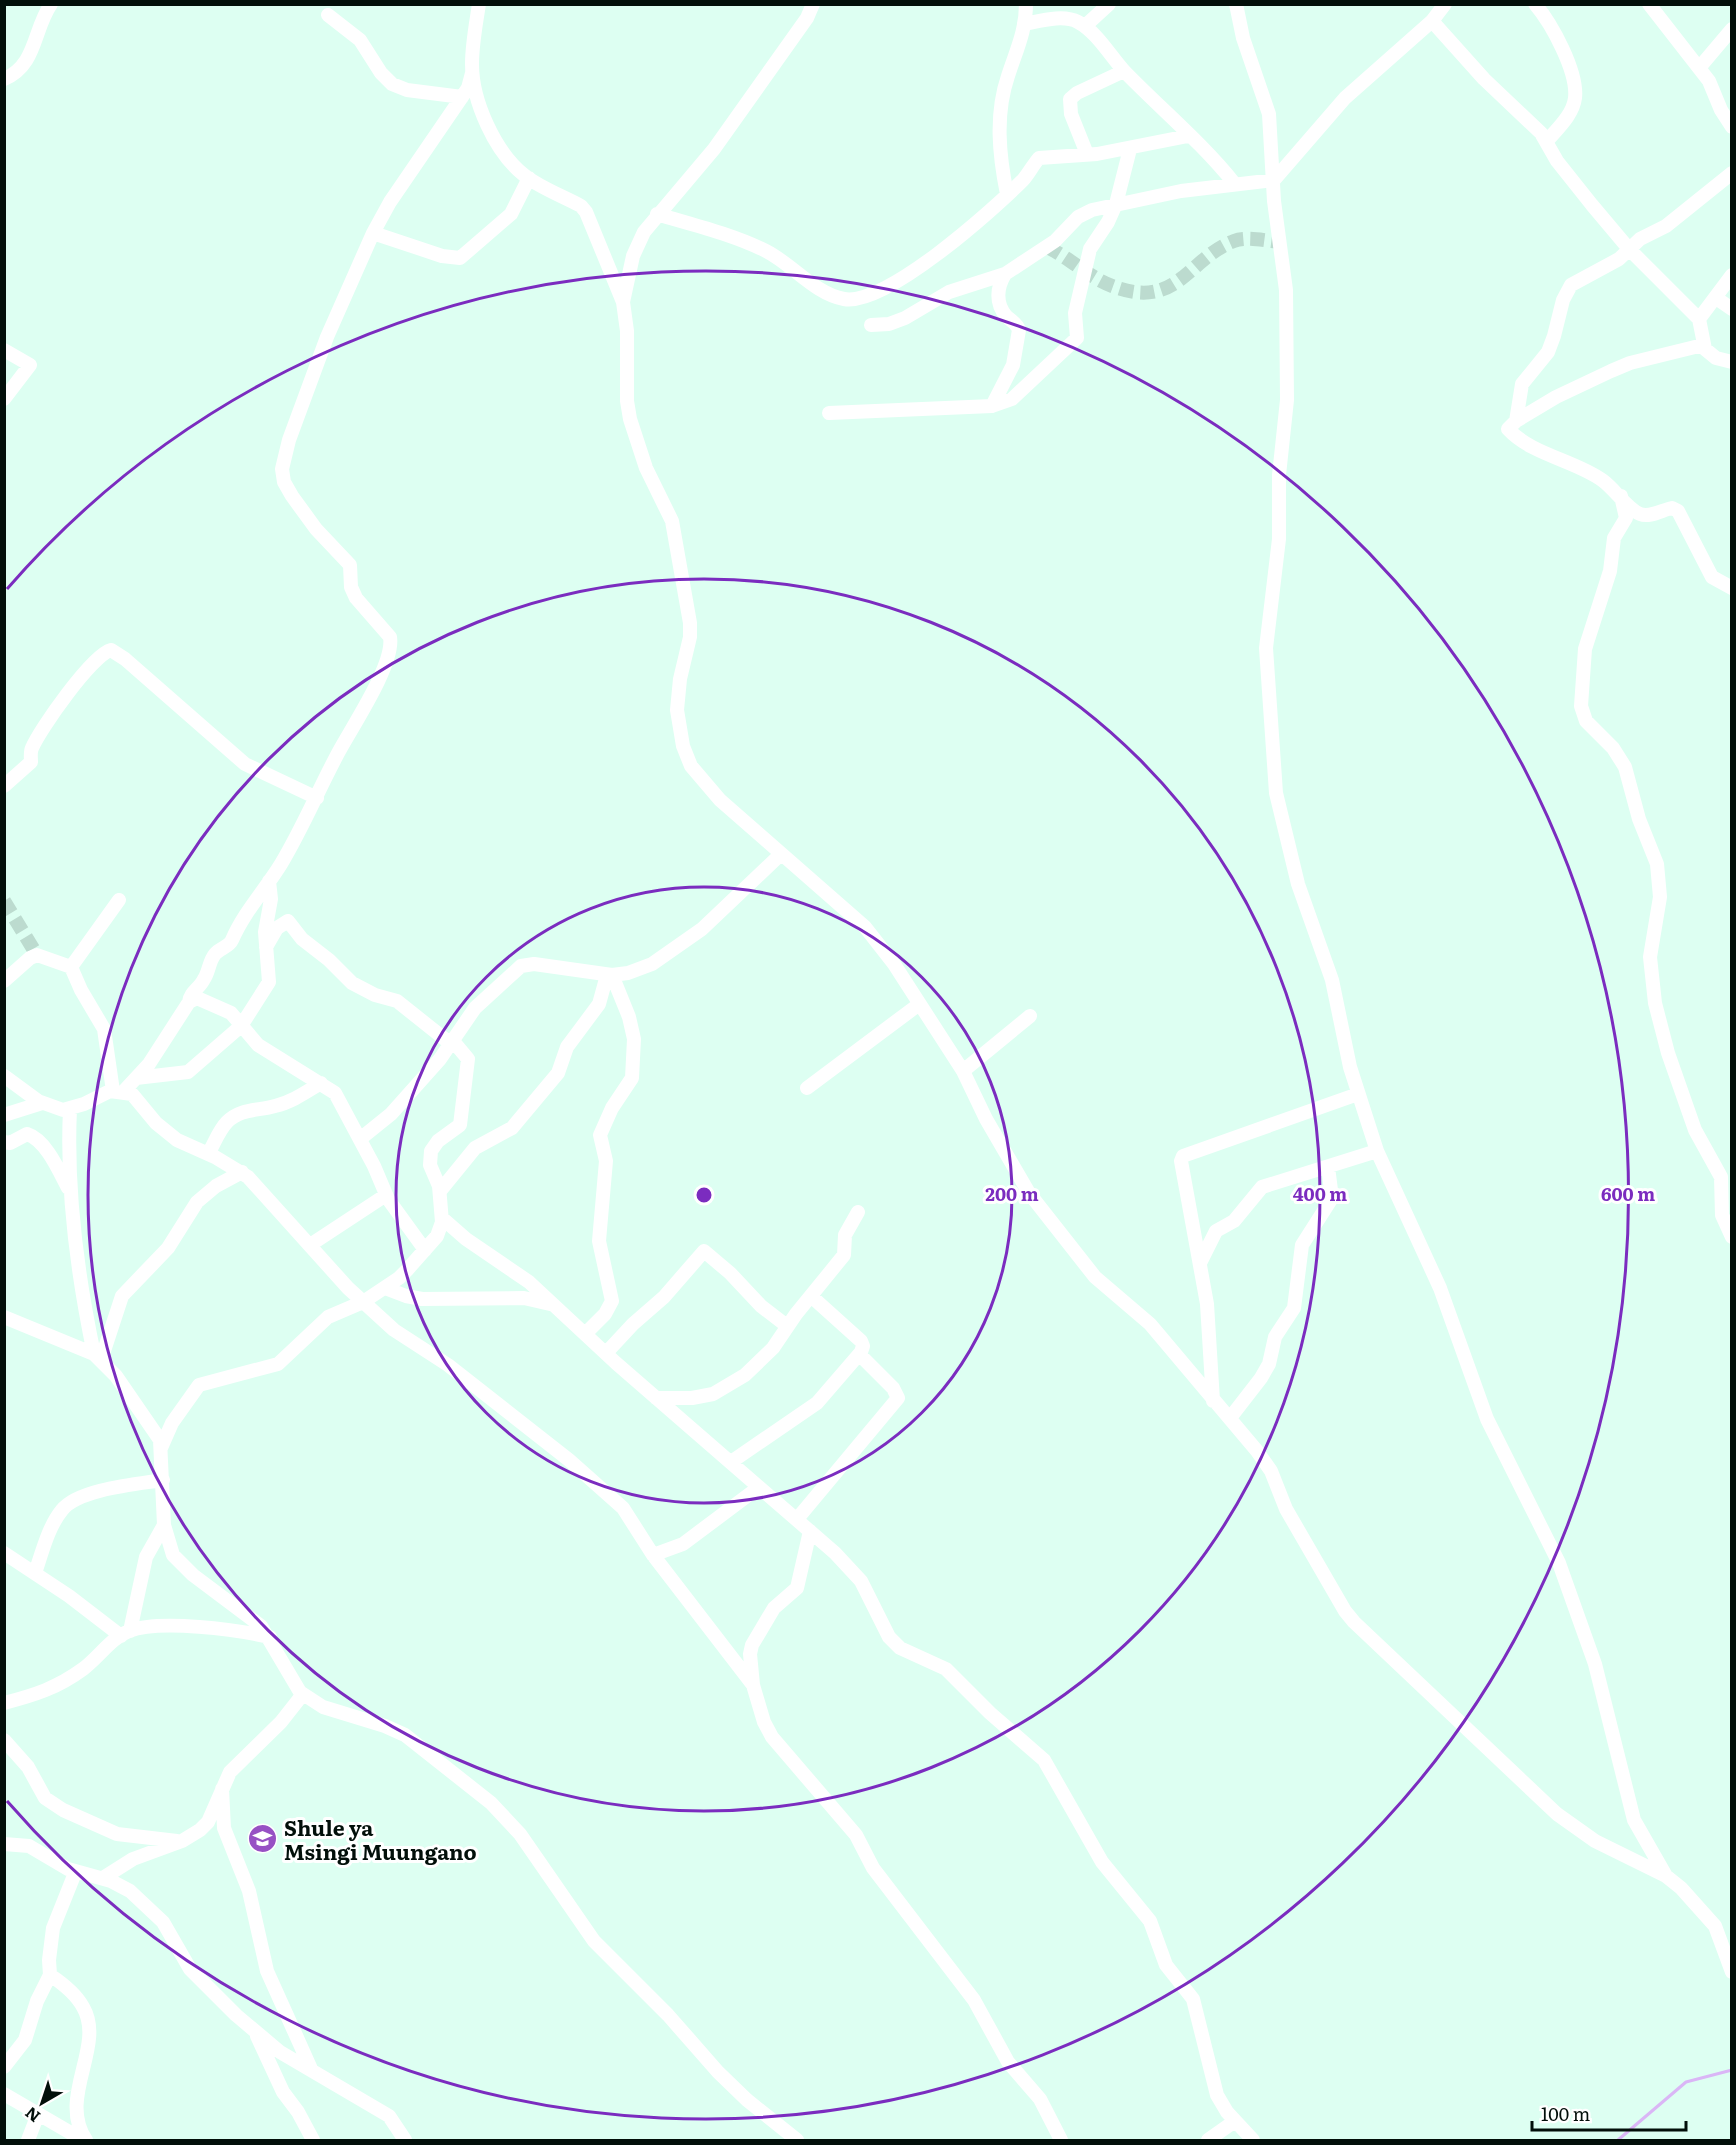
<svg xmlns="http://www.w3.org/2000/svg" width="1736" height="2145" font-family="Literata,serif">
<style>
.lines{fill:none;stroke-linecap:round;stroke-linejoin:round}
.stream{stroke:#dab6f6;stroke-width:3}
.minor-tunnel{stroke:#bcdbcf;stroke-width:14;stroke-dasharray:14 7;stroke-linecap:butt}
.minor{stroke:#fff;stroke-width:14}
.ring{fill:none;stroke:#7b2cbf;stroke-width:3}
.labels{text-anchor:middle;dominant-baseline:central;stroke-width:6;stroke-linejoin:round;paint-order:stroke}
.poi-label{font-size:21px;font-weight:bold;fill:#020f0a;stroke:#fff;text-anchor:start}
.centre{fill:#7b2cbf;stroke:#fff;stroke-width:3}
.ring-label{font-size:18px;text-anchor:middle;font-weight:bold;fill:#7b2cbf;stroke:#fff;stroke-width:6;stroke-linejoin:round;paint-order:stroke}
</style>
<rect width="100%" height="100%" fill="#ddfff2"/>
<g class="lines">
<!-- stream -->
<path class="stream" d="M 1618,2140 L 1686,2082 L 1732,2070"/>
<!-- minor-tunnel -->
<path class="minor-tunnel" d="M 1047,247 C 1072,259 1091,280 1118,288 C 1178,308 1189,258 1234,241 C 1247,236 1266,241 1280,242
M 4,901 L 37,955"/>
<!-- minor -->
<path class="minor" d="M 479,4 C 476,24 472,44 472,64 C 472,101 495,152 524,175 C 540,188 563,196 581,206 L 586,212 L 623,302 L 627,331 L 627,401 L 630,419 L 646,468 L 672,521 L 690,623 L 690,637 L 680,679 L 677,710 L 683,746 L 691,766 L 720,800 L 865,927 L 894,964 L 963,1071 L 986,1119 L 1029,1193 L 1095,1277 L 1150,1324 L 1257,1451 L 1271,1471 L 1286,1509 L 1345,1611 L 1354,1622 L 1557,1814 L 1595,1841 L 1666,1876 L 1681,1888 L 1715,1926 L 1732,1972
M 1236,4 L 1243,38 L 1269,114 L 1274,201 L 1286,290 L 1287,400 L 1279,475 L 1279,539 L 1266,648 L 1276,793 L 1298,884 L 1332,980 L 1350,1067 L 1377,1151 L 1440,1288 L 1487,1419 L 1559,1563 L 1595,1664 L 1634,1820 L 1666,1876
M 1535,4 C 1552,24 1578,72 1575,98 C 1573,115 1557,129 1547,141
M 1649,4 L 1709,81 L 1721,110 L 1732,127
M 328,15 L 360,40 L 381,73 L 392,84 L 407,90 L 462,97
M 1432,21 L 1484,79 L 1541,133 L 1557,161 L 1592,205 L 1629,249 L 1699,319 L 1705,349 L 1716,358 L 1732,362
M 1024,24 C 1040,21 1063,14 1078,22 C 1097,32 1111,57 1125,72 C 1161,109 1202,143 1234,183
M 1085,26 L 1109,4
M 1699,68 L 1732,29
M 4,79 C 37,65 33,30 51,4
M 1087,154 L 1071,114 L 1070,99 L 1077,93 L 1124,71
M 1007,194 C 999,155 995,114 1008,76 C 1016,51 1026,31 1026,4
M 657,214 C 693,225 732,234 766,251 C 792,264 815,294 844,299 C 885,307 993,210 1023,180 C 1029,173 1033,165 1039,158 L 1097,154 L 1188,136
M 373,233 L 442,256 L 460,258 L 511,214 L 529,178
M 1716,298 L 1732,309
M 623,302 L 633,256 L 644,232 L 714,149 L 807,18 L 813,4
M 1699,319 L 1732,275
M 871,325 L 889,324 L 905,318 L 949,292 L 1005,274 L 1055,241 L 1078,217 L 1092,210 L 1181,191 L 1274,180 L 1345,98 L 1432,21 L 1445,4
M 1703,345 L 1630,363 L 1611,371 L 1556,397 L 1516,421 L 1508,429 C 1532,455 1574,460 1602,480 C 1615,489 1627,509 1640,514 C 1650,518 1662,510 1672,508 L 1678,511 L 1712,577 L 1732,588
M 4,350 L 30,365 L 4,399
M 992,406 L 1013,365 L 1019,330 C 1017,323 1011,321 1006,316 C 995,303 997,287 1005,274
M 829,413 L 992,406 L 1012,399 L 1077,338 L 1075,313 L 1090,249 L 1108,222 L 1116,204 L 1130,149
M 1516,421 L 1522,384 L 1548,352 L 1554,336 L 1563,300 L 1571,285 L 1619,259 L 1640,239 L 1666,226 L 1732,173
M 1621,496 L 1626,518 L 1614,538 L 1610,571 L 1585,649 L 1581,706 L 1586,721 L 1613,748 L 1625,767 L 1639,819 L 1657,864 L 1660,897 L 1650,957 L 1655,1003 L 1668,1053 L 1695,1130 L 1721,1177 L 1722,1215 L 1732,1237
M 4,786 L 31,762 C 31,758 30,752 32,748 C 40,729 92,655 111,650 L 125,659 L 245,764 L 317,798
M 266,947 L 277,928 L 288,921 L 302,939 L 329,960 L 352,983 L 375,995 L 397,1001 L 451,1044
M 4,981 L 30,958 L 37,955 L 71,967
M 189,1002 C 190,992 200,988 204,979 C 209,972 209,961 215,954 C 220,948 229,947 232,940 C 244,912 265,890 281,864 C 302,829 317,793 336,757 C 349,731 395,665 390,637 L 356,598 L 351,587 L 350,565 L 316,529 L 292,496 L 284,482 L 282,469 L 289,440 L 327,337 L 373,233 L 390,202 L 468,88 L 472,73
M 963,1071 L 1030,1016
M 4,1076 L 38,1101 L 63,1110 L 84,1104 L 110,1091 L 132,1094 L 156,1123 L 177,1140 L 215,1157 L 248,1177 L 348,1288 L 394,1330 L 448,1365 L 569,1460 L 623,1508 L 653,1555 L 753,1685 L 764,1722 L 772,1737 L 856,1835 L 873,1868 L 974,2000 L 1008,2062 L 1040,2099 L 1061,2140
M 136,1078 L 188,1072 L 241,1026 L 269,982 L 265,932 L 271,899 L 269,881
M 807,1088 L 918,1005
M 113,1091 L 104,1029 L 81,990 L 71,967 L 119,900
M 124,1091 L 149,1064 L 189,1002 L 197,998 L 231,1013 L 258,1045 L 335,1093 L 374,1166 L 388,1199 L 425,1250
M 70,1109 C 66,1192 77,1273 94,1354
M 4,1115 L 42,1103
M 360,1139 L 391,1114 L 440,1059 L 475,1008 L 521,966 L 534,964 L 612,975 L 628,973 L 652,964 L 702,929 L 781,854
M 4,1142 L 10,1143 L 27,1134 C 46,1140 59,1171 68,1188
M 208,1154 C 214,1144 219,1130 227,1122 C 241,1108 258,1111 275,1106 C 292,1102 306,1092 321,1083
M 440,1191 L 475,1148 L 512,1128 L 558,1073 L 567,1047 L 599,1004 L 607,975
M 442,1218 L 466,1239 L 529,1282 L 616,1363 L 835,1553 L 861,1581 L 889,1637 L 900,1648 L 946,1669 L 990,1713 L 1044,1760 L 1102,1862 L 1150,1921 L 1166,1965 L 1193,1999 L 1217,2095 L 1227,2112 L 1253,2140
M 310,1245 L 386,1195
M 1200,1263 L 1216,1231 L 1234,1221 L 1262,1187 L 1377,1151
M 385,1288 L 406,1296 L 422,1299 L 524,1298 L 550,1304
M 4,1317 L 94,1354 L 116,1376 L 160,1440 L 164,1525 L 173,1555 L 193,1575 L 261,1626 L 300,1692 L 323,1707 L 385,1726 L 405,1735 L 491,1803 L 520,1834 L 594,1941 L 668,2015 L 718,2072 L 747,2100 L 797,2140
M 585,1334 L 605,1314 L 612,1301 L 599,1241 L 606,1161 L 600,1135 L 612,1108 L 632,1078 L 634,1039 L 629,1017 L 612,975
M 606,1353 L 633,1324 L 664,1297 L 704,1251 L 730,1273 L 761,1306 L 787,1326
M 101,1360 L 122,1296 L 168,1248 L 197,1202 L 216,1186 L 242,1172
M 656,1398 L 692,1398 L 713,1394 L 745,1375 L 773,1348 L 796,1314 L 844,1255 L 845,1235 L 858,1212
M 1213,1401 L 1207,1304 L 1181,1161 L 1183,1156 L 1358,1094
M 1230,1418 L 1261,1378 L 1269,1364 L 1275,1337 L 1294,1308 L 1302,1245 L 1332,1198 L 1328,1167
M 161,1448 L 172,1423 L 199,1385 L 278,1364 L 328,1317 L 363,1302 L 399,1278 L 407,1270 L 437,1236 L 442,1222 L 439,1186 L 430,1165 L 431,1151 L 438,1141 L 460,1125 L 468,1059 L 453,1041
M 731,1462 L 817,1403 L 861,1352 L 863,1346 L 861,1341 L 811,1296
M 797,1519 L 898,1398 L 893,1388 L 860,1355
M 4,1553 L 69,1596 L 121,1636
M 653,1555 L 683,1544 L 759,1487
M 35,1573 C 42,1553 48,1527 62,1510 C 78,1489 138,1484 163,1480
M 130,1631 L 146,1557 L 164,1525
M 753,1685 L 750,1654 L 752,1645 L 774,1608 L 797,1588 L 810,1531
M 4,1703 C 35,1695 57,1688 83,1669 C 99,1657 111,1638 129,1631 C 160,1619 238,1630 270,1637
M 4,1740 L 28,1767 L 45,1798 L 63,1810 L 117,1834 L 177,1841
M 222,1789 L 224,1828 L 249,1891 L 267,1971 L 312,2071
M 4,1844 L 29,1846 L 68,1869 L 111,1881 L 130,1891 L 163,1922 L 190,1969 L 236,2015 L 280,2052 L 389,2116 L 405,2140
M 103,1878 L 133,1859 L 182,1841 L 200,1830 L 208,1822 L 230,1772 L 281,1722 L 303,1694
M 50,1975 C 62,1983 76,1994 83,2007 C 106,2046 57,2097 86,2140
M 257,2036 L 283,2092 L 298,2112 L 313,2140
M 4,2067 L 25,2040 L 37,2001 L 50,1975 L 49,1960 L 53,1928 L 75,1873
M 4,2094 L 83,2140
M 28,2140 L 38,2114
M 1208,2140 L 1235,2121"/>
</g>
<!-- distance rings -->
<g class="ring">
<circle cx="704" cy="1195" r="308"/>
<circle cx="704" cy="1195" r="616"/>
<path d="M7 589A924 924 0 1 1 7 1801"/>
</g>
<!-- icons -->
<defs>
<symbol id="school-disc" viewBox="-11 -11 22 22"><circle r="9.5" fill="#9751c4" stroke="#fff"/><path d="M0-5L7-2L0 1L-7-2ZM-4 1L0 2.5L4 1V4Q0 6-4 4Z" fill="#fff"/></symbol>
</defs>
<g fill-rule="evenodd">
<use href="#school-disc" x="246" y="1822" width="33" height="33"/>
</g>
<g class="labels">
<!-- poi labels -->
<g class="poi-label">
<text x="284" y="1826">Shule ya<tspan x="284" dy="24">Msingi Muungano</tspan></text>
</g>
</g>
<circle cx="704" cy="1195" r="9" class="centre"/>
<g class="ring-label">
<text x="1012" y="1201">200 m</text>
<text x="1320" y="1201">400 m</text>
<text x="1628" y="1201">600 m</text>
</g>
<!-- border -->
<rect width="1736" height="2145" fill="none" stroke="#020f0a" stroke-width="12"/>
<!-- north arrow -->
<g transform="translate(42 2103) rotate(219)" stroke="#ffffff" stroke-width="4.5" paint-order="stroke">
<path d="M0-4.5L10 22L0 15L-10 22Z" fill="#020f0a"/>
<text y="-9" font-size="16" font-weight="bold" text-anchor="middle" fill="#020f0a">N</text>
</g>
<!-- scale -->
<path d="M1532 2121v9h154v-9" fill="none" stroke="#020f0a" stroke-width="3"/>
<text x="1541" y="2121" font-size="18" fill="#020f0a" stroke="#ffffff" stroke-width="4.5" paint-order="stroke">100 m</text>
</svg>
